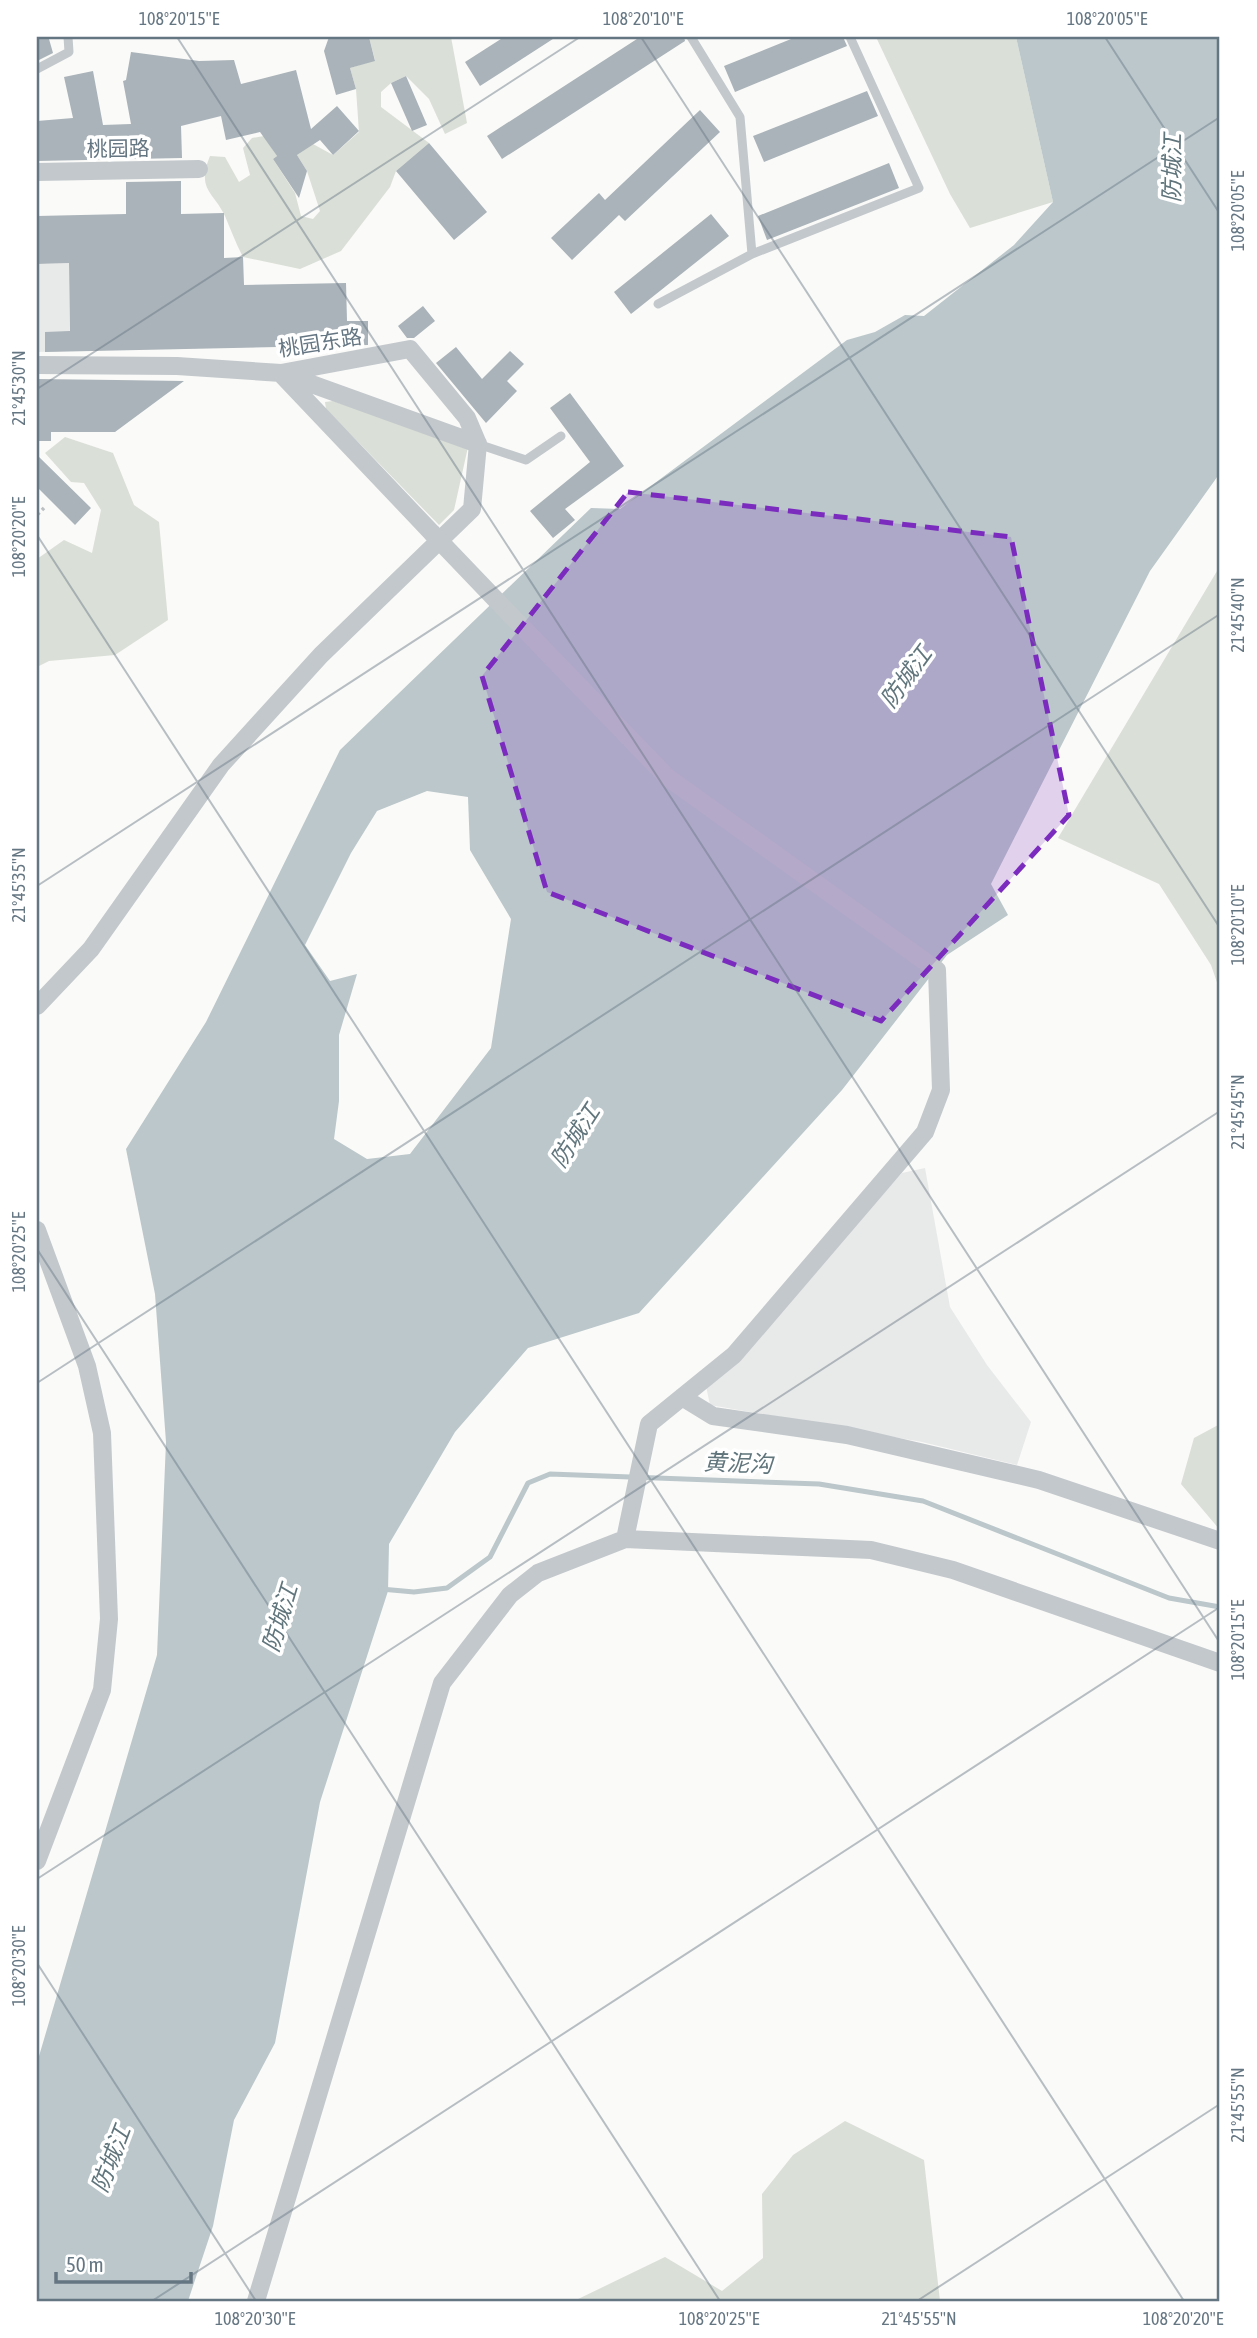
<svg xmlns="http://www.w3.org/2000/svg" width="1257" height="2338" font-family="'Asap Condensed','Noto Sans SC',sans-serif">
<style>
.built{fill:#e8e9e9}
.green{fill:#dadfd7}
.water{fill:#bbc7cb;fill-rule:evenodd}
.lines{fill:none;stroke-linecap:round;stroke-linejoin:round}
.stream{stroke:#bbc7cb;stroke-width:5}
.building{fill:#aab3b9}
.path{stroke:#bbbfc2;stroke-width:3.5;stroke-dasharray:3.5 3.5;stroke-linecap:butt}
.lane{stroke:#c3c8cc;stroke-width:9}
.street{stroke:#c3c8cc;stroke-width:18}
.street-bridge{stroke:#c3c8cc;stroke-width:18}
.marked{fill:#7b2cbf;fill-opacity:0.2;stroke:#7b2cbf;stroke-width:5;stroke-dasharray:14 9;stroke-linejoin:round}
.ticks{fill:none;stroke:#657683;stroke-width:2;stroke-opacity:0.45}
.labels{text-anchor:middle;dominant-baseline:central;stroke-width:7;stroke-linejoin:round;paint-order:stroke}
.street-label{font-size:21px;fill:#657683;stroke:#fff}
.water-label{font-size:23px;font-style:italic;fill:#60757c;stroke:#fff}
.neatline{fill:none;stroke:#657683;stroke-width:2.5}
.ticks-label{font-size:18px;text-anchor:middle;fill:#657683}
</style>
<rect width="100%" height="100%" fill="#fafaf8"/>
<!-- built -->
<path class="built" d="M 69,263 L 70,351 L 37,352 L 37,264 Z
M 925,1168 L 950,1307 L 987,1365 L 1031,1422 L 1017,1465 L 922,1442 L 710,1405 L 706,1386 L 733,1361 L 902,1173 Z"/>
<!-- green -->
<path class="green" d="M 369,37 L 451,37 L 467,123 L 445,134 L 429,99 L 406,76 L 391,83 L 381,92 L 381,107 L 429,143 L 396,171 L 390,187 L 341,251 L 300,269 L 243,257 C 236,244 231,230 225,216 C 214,192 196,190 210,156 L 225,157 L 239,182 L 250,175 L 243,148 L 252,138 L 264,136 L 277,156 L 273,159 L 295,193 L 301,216 L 313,219 L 320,211 L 307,171 L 297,155 L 313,144 L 333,155 L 359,132 L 356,89 L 350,68 L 375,60 Z
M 876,37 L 1016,37 L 1053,202 L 970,228 L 950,194 Z
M 333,401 L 468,447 L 454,510 L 439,525 L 326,409 L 325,402 Z
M 65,437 L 113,453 L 134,505 L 159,522 L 168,620 L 115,655 L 49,661 L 37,667 L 37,559 L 64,540 L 92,553 L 101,510 L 84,483 L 71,482 L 45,453 Z
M 1220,566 L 1220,991 L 1211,965 L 1159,884 L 1058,838 Z
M 1220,1424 L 1220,1530 L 1181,1484 L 1194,1438 Z
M 845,2121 L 924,2160 L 940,2301 L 574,2301 L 665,2257 L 722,2291 L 763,2258 L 762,2194 L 793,2155 Z"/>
<!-- water -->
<path class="water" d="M 1016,37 L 1220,37 L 1220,473 L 1150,571 L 991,884 L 1008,915 L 947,955 L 842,1090 L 639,1313 L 528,1348 L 455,1432 L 389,1544 L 388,1591 L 320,1802 L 275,2043 L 234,2120 L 213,2226 L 188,2301 L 37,2301 L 37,2063 L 157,1655 L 166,1442 L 155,1294 L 126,1149 L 206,1022 L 340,750 L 591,508 L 620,509 L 847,340 L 875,332 L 905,315 L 924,316 L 1014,245 L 1053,202 ZM 427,791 L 468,797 L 470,850 L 511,919 L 491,1048 L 410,1154 L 367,1159 L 334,1139 L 339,1101 L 339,1035 L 357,974 L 330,981 L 305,945 L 351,853 L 377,811 Z"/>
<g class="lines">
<!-- stream -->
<path class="stream" d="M 381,1589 L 414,1592 L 447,1588 L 490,1557 L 528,1483 L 550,1474 L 819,1484 L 923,1501 L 1169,1598 L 1220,1607"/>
</g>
<!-- building -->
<path class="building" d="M 329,37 L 369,37 L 375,61 L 350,68 L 356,89 L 336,95 L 324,51 Z
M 504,37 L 556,37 L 480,86 L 465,62 Z
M 640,37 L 684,37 L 685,41 L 502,159 L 487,136 Z
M 796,37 L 843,37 L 847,46 L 735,92 L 724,66 Z
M 37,38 L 49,39 L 53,53 L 37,61 Z
M 131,52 L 199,61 L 234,60 L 241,84 L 296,70 L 311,129 L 337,106 L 359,131 L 333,155 L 320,140 L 297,155 L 307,171 L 299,198 L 273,159 L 277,156 L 260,132 L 226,140 L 221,116 L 181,126 L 182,158 L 37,161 L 37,121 L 73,118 L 64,77 L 93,71 L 103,125 L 131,124 L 123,81 L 126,80 Z
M 406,76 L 427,125 L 412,131 L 391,83 Z
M 867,91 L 878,116 L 764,162 L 753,136 Z
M 700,110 L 720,132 L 625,221 L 619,215 L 572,260 L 551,238 L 599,193 L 605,200 Z
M 429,143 L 487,212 L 454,240 L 396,171 Z
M 889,163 L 899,188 L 767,240 L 758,216 Z
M 181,181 L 181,214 L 224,213 L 224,258 L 243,257 L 244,285 L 346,283 L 347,321 L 368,321 L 368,345 L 45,352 L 45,332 L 70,331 L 69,263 L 37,264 L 37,216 L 126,214 L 126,182 Z
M 711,214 L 729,236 L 631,314 L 614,292 Z
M 423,306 L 435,321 L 414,338 L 407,338 L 398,326 Z
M 456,347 L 482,379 L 510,351 L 524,364 L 507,381 L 517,391 L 486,423 L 436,363 Z
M 37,379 L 116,380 L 184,381 L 115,432 L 51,432 L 51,441 L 37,441 Z
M 570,393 L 624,466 L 565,509 L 575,520 L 553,538 L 530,511 L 590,462 L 550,408 Z
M 37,455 L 91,508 L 75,525 L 37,487 Z"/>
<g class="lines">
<!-- path -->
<path class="path" d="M 37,515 L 44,508"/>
<!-- lane -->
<path class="lane" d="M 691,37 L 740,117 L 752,254
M 37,69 L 69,52 L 68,37
M 658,304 L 752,254 L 919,188 L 850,37
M 478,444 L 526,460 L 561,436"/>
<!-- street -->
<path class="street" d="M 37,172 L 199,169
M 37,365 L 177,366 L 281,373 L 410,349 L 467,418 L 478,444
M 283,376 L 432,533
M 498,602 L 667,777 L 937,970 L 941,1090 L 925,1132 L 734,1355 L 649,1424 L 625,1539
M 37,1006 L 91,949 L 221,765 L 321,655 L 472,509 L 478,444 L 281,373
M 37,1230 L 87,1366 L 102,1433 L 109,1619 L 102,1690 L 37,1861
M 682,1397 L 713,1416 L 847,1435 L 1039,1480 L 1220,1541
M 256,2301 L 442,1683 L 510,1595 L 538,1573 L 625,1539 L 871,1550 L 953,1570 L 1220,1663"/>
<!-- street-bridge -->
<path class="street-bridge" d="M 432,533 L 498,602"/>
</g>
<!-- marked area -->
<path class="marked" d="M 628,492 L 1011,537 L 1069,815 L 881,1021 L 547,892 L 482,676 Z"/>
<!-- ticks -->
<path class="ticks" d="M 177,37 L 1220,1643M 641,37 L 1220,928M 1105,37 L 1220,214M 37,389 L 580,37M 37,535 L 1184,2301M 37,886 L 1220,117M 37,1249 L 720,2301M 37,1383 L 1220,614M 37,1879 L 1220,1111M 37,1963 L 256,2301M 152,2301 L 1220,1607M 917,2301 L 1220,2104"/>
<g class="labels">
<!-- street labels -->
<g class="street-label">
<text transform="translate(118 148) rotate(-1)">桃园路</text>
<text transform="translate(320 342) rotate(-9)">桃园东路</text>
</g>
<!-- water labels -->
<g class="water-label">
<text transform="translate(1172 168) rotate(-89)">防城江</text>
<text transform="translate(906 677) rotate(-54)">防城江</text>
<text transform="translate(575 1136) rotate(-57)">防城江</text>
<text transform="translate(738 1463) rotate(2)">黄泥沟</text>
<text transform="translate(280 1618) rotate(-73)">防城江</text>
<text transform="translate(111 2159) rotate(-69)">防城江</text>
</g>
</g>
<!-- border -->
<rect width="1257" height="2338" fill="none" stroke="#ffffff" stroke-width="77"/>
<!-- scale -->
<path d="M56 2272v10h135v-10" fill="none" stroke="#657683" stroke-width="3.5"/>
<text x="66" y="2272" font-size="21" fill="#657683" stroke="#ffffff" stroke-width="5" paint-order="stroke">50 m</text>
<rect x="38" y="38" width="1180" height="2262" class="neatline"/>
<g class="ticks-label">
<text x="179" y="25">108°20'15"E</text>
<text x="643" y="25">108°20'10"E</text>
<text x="1107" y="25">108°20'05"E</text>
<text transform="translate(1238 211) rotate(-90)" y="6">108°20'05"E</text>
<text transform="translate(19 388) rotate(-90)" y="6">21°45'30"N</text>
<text transform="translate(19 537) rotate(-90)" y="6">108°20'20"E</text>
<text transform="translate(1238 615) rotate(-90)" y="6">21°45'40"N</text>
<text transform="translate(19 885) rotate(-90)" y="6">21°45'35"N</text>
<text transform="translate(1238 925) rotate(-90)" y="6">108°20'10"E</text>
<text transform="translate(1238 1112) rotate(-90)" y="6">21°45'45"N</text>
<text transform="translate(19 1252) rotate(-90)" y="6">108°20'25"E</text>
<text transform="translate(1238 1640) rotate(-90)" y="6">108°20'15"E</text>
<text transform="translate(19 1966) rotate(-90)" y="6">108°20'30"E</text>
<text transform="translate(1238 2105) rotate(-90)" y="6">21°45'55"N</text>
<text x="255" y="2325">108°20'30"E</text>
<text x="719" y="2325">108°20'25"E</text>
<text x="919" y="2325">21°45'55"N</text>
<text x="1183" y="2325">108°20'20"E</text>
</g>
</svg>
